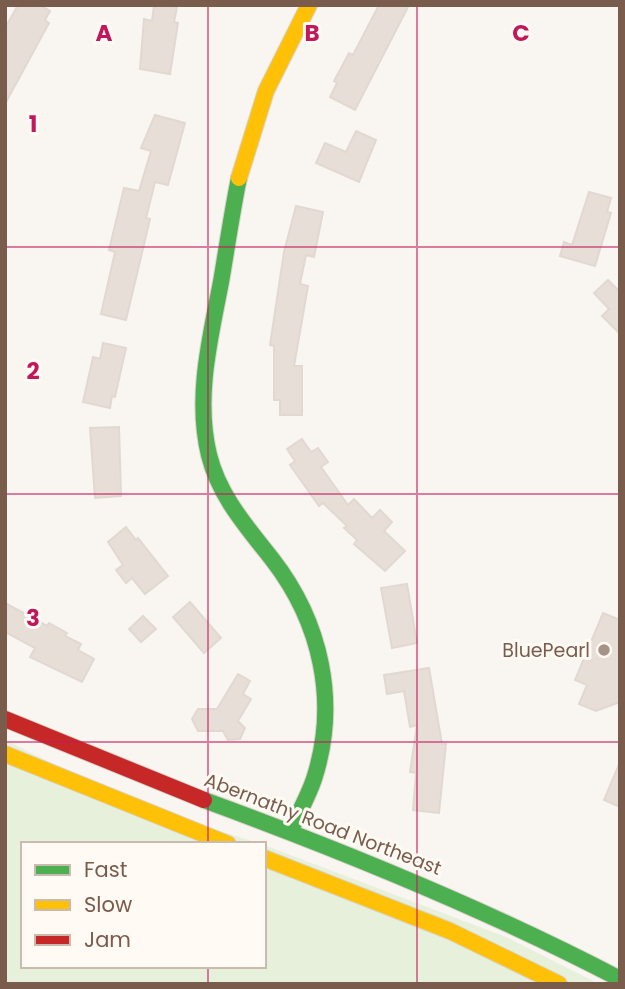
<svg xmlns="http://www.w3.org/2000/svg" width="625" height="989" font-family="Poppins,sans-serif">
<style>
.green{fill:#e7f0db}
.building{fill:#e6ded7;stroke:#e2d8d2;stroke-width:2}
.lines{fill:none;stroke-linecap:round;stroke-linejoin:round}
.fast-casing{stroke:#d9d2cb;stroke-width:18}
.slow-casing{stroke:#d9d2cb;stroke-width:18}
.jam-casing{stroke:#d9d2cb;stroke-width:18}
.fast{stroke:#4caf50;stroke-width:16}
.slow{stroke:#ffc107;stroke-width:16}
.jam{stroke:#c62828;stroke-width:16}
.grid{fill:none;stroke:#c2185b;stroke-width:2;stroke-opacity:0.55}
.poi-dot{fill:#a69286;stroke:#fffaf3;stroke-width:2.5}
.labels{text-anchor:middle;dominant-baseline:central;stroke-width:6;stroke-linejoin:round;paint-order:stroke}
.poi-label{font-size:19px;fill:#7a5c4d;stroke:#fffaf3;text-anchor:end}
.street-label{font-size:19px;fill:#7a5c4d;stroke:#fffaf3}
.grid-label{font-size:23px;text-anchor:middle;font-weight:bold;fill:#c2185b;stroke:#fffaf3;stroke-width:6;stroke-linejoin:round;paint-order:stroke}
</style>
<rect width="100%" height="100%" fill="#f9f5f0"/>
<!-- green -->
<path class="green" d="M 5,740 L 133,803 L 261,844 L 23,844 L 23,966 L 264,966 L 264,845 L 506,937 L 599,984 L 5,984 Z"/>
<!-- building -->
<path class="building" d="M 18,5 L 40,5 L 50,11 L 45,20 L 49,23 L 5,104 L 5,28 Z
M 154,5 L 177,7 L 174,22 L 178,23 L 170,74 L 140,69 L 144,19 L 152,21 Z
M 379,5 L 409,5 L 355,110 L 330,97 L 337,83 L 334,81 L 349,53 L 353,55 Z
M 155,115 L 185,123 L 168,185 L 155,182 L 146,218 L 150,219 L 126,320 L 101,314 L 115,252 L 109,250 L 124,188 L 139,191 L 151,151 L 141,148 Z
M 356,131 L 376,140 L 359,182 L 316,163 L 325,143 L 346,152 Z
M 589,192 L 611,198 L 607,212 L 611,213 L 595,266 L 560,256 L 564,242 L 572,245 Z
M 296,206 L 323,212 L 314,257 L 306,255 L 300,284 L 308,286 L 294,366 L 302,366 L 302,415 L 280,415 L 280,400 L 274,400 L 274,346 L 270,345 L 284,252 Z
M 608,280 L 620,292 L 620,334 L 602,316 L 609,309 L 594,293 Z
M 103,343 L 126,348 L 115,397 L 112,396 L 110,408 L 83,402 L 93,357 L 100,359 Z
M 119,427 L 121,496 L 95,498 L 90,428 Z
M 302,439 L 311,452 L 318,448 L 328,462 L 321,467 L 348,505 L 354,499 L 372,518 L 380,510 L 392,522 L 384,531 L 405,551 L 385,571 L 354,544 L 357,540 L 344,528 L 347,526 L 323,503 L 319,506 L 290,465 L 295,461 L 287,449 Z
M 126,527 L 136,540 L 138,538 L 168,576 L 145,594 L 132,578 L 126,583 L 116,570 L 123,565 L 108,542 Z
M 407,584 L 417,643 L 392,648 L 381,588 Z
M 190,602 L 221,638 L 204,653 L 173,617 Z
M 5,603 L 47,626 L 49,623 L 67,633 L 65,636 L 81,644 L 78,650 L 94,659 L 82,682 L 30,657 L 35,648 L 5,632 Z
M 603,613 L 620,620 L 620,702 L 596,711 L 579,704 L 587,685 L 575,680 Z
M 143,616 L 156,629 L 141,642 L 129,629 Z
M 429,668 L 442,744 L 446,744 L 439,813 L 413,810 L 416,773 L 410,772 L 417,725 L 410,727 L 404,691 L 387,694 L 384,675 Z
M 238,674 L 250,681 L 243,694 L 251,699 L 238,721 L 245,728 L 240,739 L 228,740 L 223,731 L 198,731 L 192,719 L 198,709 L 217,709 Z
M 620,762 L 620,807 L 604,800 Z"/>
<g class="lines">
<defs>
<path id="fast" d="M 239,178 C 232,212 227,247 221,282 C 210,339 195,398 209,455 C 219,496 247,527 272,559 C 321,622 339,702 314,779 C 308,797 298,814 290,832
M 204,800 C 346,852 486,909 620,979"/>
<path id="slow" d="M 239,178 L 266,91 L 309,5
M 5,754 L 228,844
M 264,858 L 450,931 L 559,984"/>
<path id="jam" d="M 5,719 L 204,800"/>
</defs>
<!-- fast casing -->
<use href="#fast" class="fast-casing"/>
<!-- slow casing -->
<use href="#slow" class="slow-casing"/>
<!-- jam casing -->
<use href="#jam" class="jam-casing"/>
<!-- fast -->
<use href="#fast" class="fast"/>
<!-- slow -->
<use href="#slow" class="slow"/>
<!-- jam -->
<use href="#jam" class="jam"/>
</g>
<!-- grid -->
<path class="grid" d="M 208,5 L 208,844M 417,5 L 417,984M 5,247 L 620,247M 5,494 L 620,494M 5,742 L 620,742M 208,966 L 208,984"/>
<!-- markers -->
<circle class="poi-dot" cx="604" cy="650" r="7"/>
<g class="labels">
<!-- poi labels -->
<g class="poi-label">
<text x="590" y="650">BluePearl</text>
</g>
<!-- street labels -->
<g class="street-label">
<text transform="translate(323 824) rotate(21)">Abernathy Road Northeast</text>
</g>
</g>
<g class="grid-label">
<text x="104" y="41">A</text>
<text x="312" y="41">B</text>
<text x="521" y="41">C</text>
<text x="33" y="132">1</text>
<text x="33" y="379">2</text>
<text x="33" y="626">3</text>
</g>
<!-- border -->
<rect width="625" height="989" fill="none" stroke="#7a5c4d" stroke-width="14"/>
<!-- legend -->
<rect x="21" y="842" width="245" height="126" fill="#fffaf3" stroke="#cabbb1" stroke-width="2"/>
<rect x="35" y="865" width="35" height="10" fill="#4caf50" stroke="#cabbb1" stroke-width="2"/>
<text x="84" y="877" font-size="21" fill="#7a5c4d">Fast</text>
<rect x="35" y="900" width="35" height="10" fill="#ffc107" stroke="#cabbb1" stroke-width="2"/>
<text x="84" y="912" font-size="21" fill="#7a5c4d">Slow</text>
<rect x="35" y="935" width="35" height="10" fill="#c62828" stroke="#cabbb1" stroke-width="2"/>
<text x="84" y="947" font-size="21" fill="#7a5c4d">Jam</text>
</svg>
